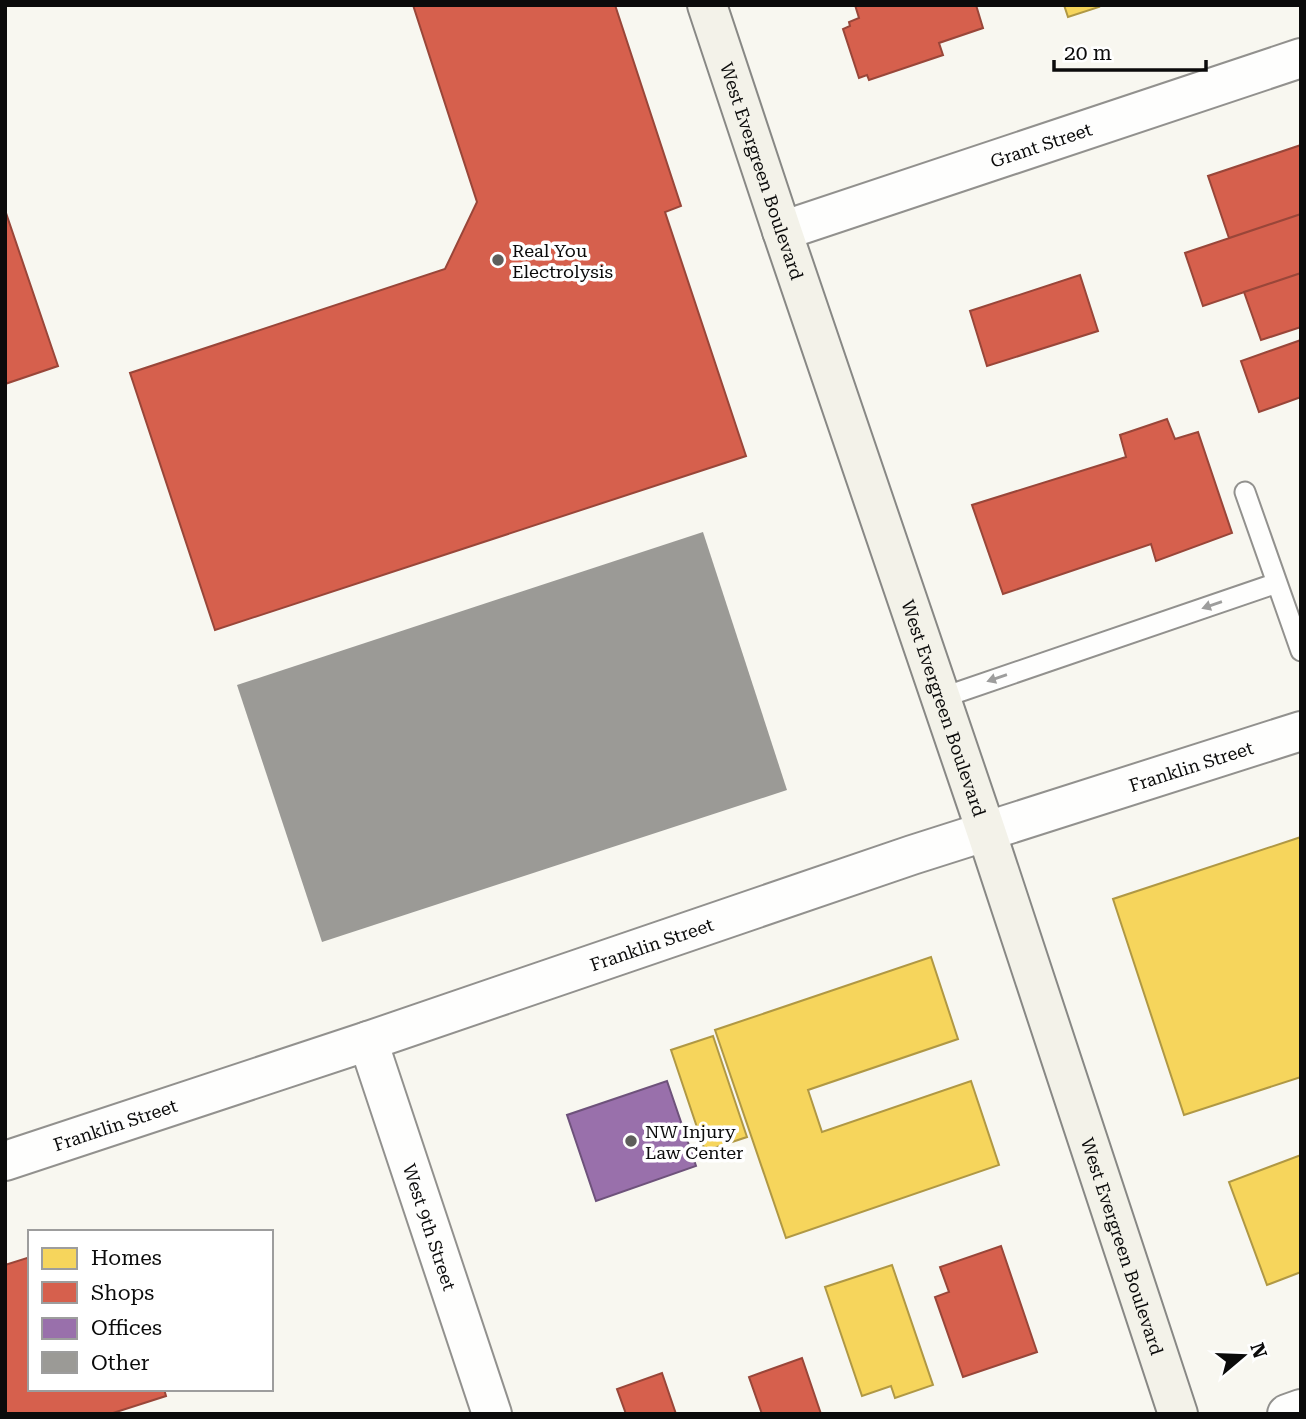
<svg xmlns="http://www.w3.org/2000/svg" width="1306" height="1419" font-family="'Roboto Serif',serif">
<style>
.homes{fill:#f6d55c;stroke:#b09844;stroke-width:2}
.shops{fill:#d6604d;stroke:#994639;stroke-width:2}
.offices{fill:#9970ab;stroke:#6e527b;stroke-width:2}
.building{fill:#9b9a96}
.lines{fill:none;stroke-linecap:round;stroke-linejoin:round}
.lane-casing{stroke:#92918e;stroke-width:23}
.street-casing{stroke:#92918e;stroke-width:42}
.secondary-casing{stroke:#888885;stroke-width:42}
.lane{stroke:#fefefd;stroke-width:19}
.street{stroke:#fefefd;stroke-width:38}
.secondary{stroke:#f3f2e9;stroke-width:38}
.oneway{fill:#9d9d9c}
.poi-dot{fill:#5e5e5b;stroke:#fff;stroke-width:2.5}
.labels{text-anchor:middle;dominant-baseline:central;stroke-width:7;stroke-linejoin:round;paint-order:stroke}
.street-label{font-size:18px;fill:#0b0b0b;stroke:#fff}
.poi-label{font-size:18px;fill:#0b0b0b;stroke:#fff;text-anchor:start}
</style>
<rect width="100%" height="100%" fill="#f8f7f0"/>
<!-- homes -->
<path class="homes" d="M 1064,5 L 1098,5 L 1099,7 L 1068,17 Z
M 1301,837 L 1301,1077 L 1184,1115 L 1113,899 Z
M 931,957 L 958,1039 L 808,1090 L 822,1132 L 971,1081 L 999,1165 L 786,1238 L 715,1030 Z
M 713,1036 L 747,1137 L 705,1151 L 671,1050 Z
M 1301,1155 L 1301,1272 L 1267,1285 L 1229,1182 Z
M 892,1265 L 933,1385 L 895,1398 L 891,1386 L 862,1396 L 825,1287 Z"/>
<!-- shops -->
<path class="shops" d="M 413,5 L 615,5 L 681,206 L 665,212 L 746,456 L 215,630 L 130,373 L 445,269 L 477,202 Z
M 855,5 L 976,5 L 983,28 L 939,43 L 943,55 L 869,80 L 867,75 L 859,78 L 843,29 L 850,26 L 849,22 L 859,18 Z
M 1301,145 L 1301,214 L 1229,238 L 1208,176 Z
M 5,210 L 58,366 L 5,384 Z
M 1301,214 L 1301,273 L 1203,306 L 1185,253 Z
M 1301,273 L 1301,327 L 1261,340 L 1244,292 Z
M 1080,275 L 1098,331 L 987,366 L 970,311 Z
M 1301,340 L 1301,397 L 1259,412 L 1241,361 Z
M 1167,419 L 1175,439 L 1198,432 L 1232,533 L 1156,561 L 1151,544 L 1003,594 L 972,505 L 1126,457 L 1120,435 Z
M 1001,1246 L 1037,1352 L 963,1377 L 935,1297 L 949,1292 L 940,1267 Z
M 30,1257 L 30,1389 L 164,1389 L 166,1396 L 110,1414 L 5,1414 L 5,1265 Z
M 802,1358 L 821,1414 L 762,1414 L 749,1377 Z
M 662,1373 L 676,1414 L 626,1414 L 617,1389 Z"/>
<!-- offices -->
<path class="offices" d="M 667,1081 L 696,1166 L 596,1201 L 567,1115 Z"/>
<!-- building -->
<path class="building" d="M 703,532 L 787,790 L 322,942 L 237,685 Z"/>
<g class="lines">
<defs>
<path id="lane" d="M 1245,492 L 1301,651
M 941,698 L 1277,583"/>
<g id="street">
<path id="s1" d="M 782,231 L 1301,58"/>
<path id="s2" d="M 368,1041 L 492,1414"/>
<path id="s3" d="M 5,1161 L 368,1041 L 912,855 L 1301,731"/>
<path d="M 1287,1414 L 1301,1409"/>
</g>
<g id="secondary">
<path id="s4" d="M 707,5 L 782,231 L 986,831 L 1178,1414"/>
</g>
</defs>
<!-- lane casing -->
<use href="#lane" class="lane-casing"/>
<!-- street casing -->
<use href="#street" class="street-casing"/>
<!-- secondary casing -->
<use href="#secondary" class="secondary-casing"/>
<!-- lane -->
<use href="#lane" class="lane"/>
<!-- street -->
<use href="#street" class="street"/>
<!-- secondary -->
<use href="#secondary" class="secondary"/>
</g>
<!-- one-way arrows -->
<defs><path id="oneway-solid" d="M-6-.8H1V-3.2L6.5 0L1 3.2V.8H-6Z" transform="scale(1.75)"/></defs>
<g class="oneway">
<use href="#oneway-solid" transform="translate(1212 605) rotate(161)"/>
<use href="#oneway-solid" transform="translate(997 678) rotate(161)"/>
</g>
<!-- markers -->
<g class="poi-dot">
<circle cx="498" cy="260" r="7"/>
<circle cx="631" cy="1141" r="7"/>
</g>
<g class="labels">
<!-- street labels -->
<g class="street-label">
<text stroke="none"><textPath href="#s1" startOffset="273">Grant Street</textPath></text>
<text stroke="none"><textPath href="#s4" startOffset="175">West Evergreen Boulevard</textPath></text>
<text stroke="none"><textPath href="#s4" startOffset="742">West Evergreen Boulevard</textPath></text>
<text stroke="none"><textPath href="#s3" startOffset="1250">Franklin Street</textPath></text>
<text stroke="none"><textPath href="#s3" startOffset="682">Franklin Street</textPath></text>
<text stroke="none"><textPath href="#s3" startOffset="116">Franklin Street</textPath></text>
<text stroke="none"><textPath href="#s2" startOffset="196">West 9th Street</textPath></text>
<text stroke="none"><textPath href="#s4" startOffset="1309">West Evergreen Boulevard</textPath></text>
</g>
<!-- poi labels -->
<g class="poi-label">
<text x="512" y="250">Real You<tspan x="512" dy="21">Electrolysis</tspan></text>
<text x="645" y="1131">NW Injury<tspan x="645" dy="21">Law Center</tspan></text>
</g>
</g>
<!-- border -->
<rect width="1306" height="1419" fill="none" stroke="#0b0b0b" stroke-width="14"/>
<!-- legend -->
<rect x="28" y="1230" width="245" height="161" fill="#ffffff" stroke="#9d9d9d" stroke-width="2"/>
<rect x="42" y="1248" width="35" height="21" fill="#f6d55c" stroke="#9d9d9d" stroke-width="2"/>
<text x="91" y="1265" font-size="21" fill="#0b0b0b">Homes</text>
<rect x="42" y="1282" width="35" height="21" fill="#d6604d" stroke="#9d9d9d" stroke-width="2"/>
<text x="91" y="1300" font-size="21" fill="#0b0b0b">Shops</text>
<rect x="42" y="1318" width="35" height="21" fill="#9970ab" stroke="#9d9d9d" stroke-width="2"/>
<text x="91" y="1335" font-size="21" fill="#0b0b0b">Offices</text>
<rect x="42" y="1352" width="35" height="21" fill="#9b9a96" stroke="#9d9d9d" stroke-width="2"/>
<text x="91" y="1370" font-size="21" fill="#0b0b0b">Other</text>
<!-- north arrow -->
<g transform="translate(1243 1356) rotate(71)" stroke="#ffffff" stroke-width="5" paint-order="stroke">
<path d="M0-5L12 26L0 18L-12 26Z" fill="#0b0b0b"/>
<text y="-10" font-size="19" font-weight="bold" text-anchor="middle" fill="#0b0b0b">N</text>
</g>
<!-- scale -->
<path d="M1054 60v10h152v-10" fill="none" stroke="#0b0b0b" stroke-width="3.5"/>
<text x="1064" y="60" font-size="21" fill="#0b0b0b" stroke="#ffffff" stroke-width="5" paint-order="stroke">20 m</text>
</svg>
